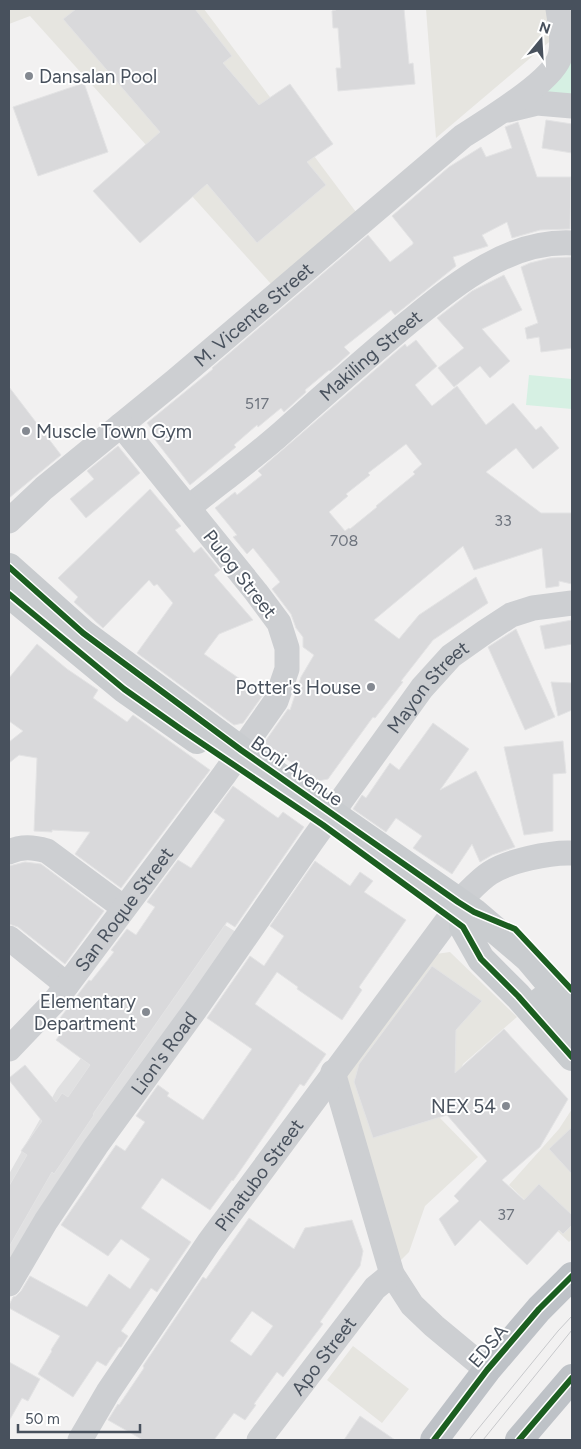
<svg xmlns="http://www.w3.org/2000/svg" width="581" height="1449" font-family="Figtree,sans-serif">
<style>
.commercial{fill:#e6e5e0}
.education{fill:#e0e0e1}
.green{fill:#d6f0e3}
.building{fill:#d9d9db;stroke:#e3e3e4;fill-rule:evenodd}
.lines{fill:none;stroke-linecap:round;stroke-linejoin:round}
.minor{stroke:#cdcfd2;stroke-width:25}
.major{stroke:#c9cccf;stroke-width:28}
.highway{stroke:#bec2c7;stroke-width:28}
.tram{stroke:#c7c8cb;stroke-width:1}
.cycleway-casing{stroke:#fff;stroke-width:9}
.cycleway{stroke:#1b5e20;stroke-width:6}
.poi-dot{fill:#848991;stroke:#fff;stroke-width:2}
.labels{text-anchor:middle;dominant-baseline:central;stroke-width:4;stroke-linejoin:round;paint-order:stroke}
.number-label{font-size:16px;fill:#6e747e}
.poi-label{font-size:19px;fill:#48515d;stroke:#fff;text-anchor:end}
.street-label{font-size:19px;fill:#48515d;stroke:#fff}
</style>
<rect width="100%" height="100%" fill="#f2f1f1"/>
<!-- commercial -->
<path class="commercial" d="M 9,9 L 204,9 L 356,212 L 272,285 L 30,16 L 9,24 Z
M 426,9 L 552,9 L 555,37 L 436,138 Z
M 450,952 L 517,1017 L 463,1064 L 440,1118 L 478,1157 L 425,1206 L 409,1252 L 400,1261 L 346,1074 L 436,954 Z
M 572,1109 L 572,1239 L 569,1242 L 509,1185 L 559,1129 Z
M 353,1346 L 409,1389 L 382,1423 L 327,1380 Z"/>
<!-- education -->
<path class="education" d="M 198,908 L 236,932 L 9,1261 L 9,1174 L 57,1089 Z"/>
<!-- green -->
<path class="green" d="M 572,50 L 572,99 L 544,97 Z
M 529,375 L 572,379 L 572,409 L 526,405 Z"/>
<!-- building -->
<path class="building" d="M 76,9 L 195,9 L 232,56 L 223,63 L 259,105 L 290,84 L 333,144 L 307,162 L 326,185 L 257,243 L 207,184 L 140,243 L 93,191 L 160,132 L 63,19 Z
M 335,9 L 404,9 L 409,64 L 413,63 L 415,84 L 338,91 L 336,68 L 341,68 L 338,28 L 333,28 L 332,11 L 336,10 Z
M 84,83 L 108,152 L 38,176 L 13,107 Z
M 546,120 L 572,124 L 572,153 L 542,148 Z
M 518,122 L 537,177 L 571,177 L 570,229 L 540,230 L 512,238 L 507,222 L 482,235 L 488,246 L 453,257 L 456,266 L 395,315 L 391,310 L 344,347 L 350,353 L 330,371 L 329,370 L 305,390 L 306,392 L 284,412 L 281,408 L 258,427 L 257,425 L 234,445 L 236,447 L 190,485 L 152,436 L 155,433 L 147,423 L 213,369 L 212,368 L 368,235 L 390,262 L 413,244 L 413,242 L 392,216 L 449,167 L 481,147 L 486,157 L 512,148 L 505,127 Z
M 572,257 L 572,348 L 541,352 L 539,337 L 527,339 L 525,328 L 538,323 L 521,267 L 530,263 L 550,258 Z
M 504,275 L 522,310 L 482,329 L 510,361 L 490,378 L 480,366 L 454,387 L 438,368 L 464,348 L 437,318 L 472,291 Z
M 416,340 L 437,366 L 415,385 L 432,406 L 457,386 L 486,425 L 513,403 L 536,430 L 541,426 L 559,448 L 533,469 L 516,448 L 486,472 L 541,513 L 572,513 L 572,584 L 559,581 L 559,586 L 546,588 L 542,548 L 474,570 L 463,546 L 374,620 L 399,639 L 419,615 L 476,577 L 488,603 L 433,640 L 401,681 L 403,682 L 375,718 L 373,717 L 328,779 L 318,781 L 264,743 L 288,709 L 290,710 L 301,677 L 314,655 L 303,647 L 303,637 L 296,628 L 291,614 L 272,589 L 280,582 L 253,548 L 247,554 L 233,537 L 237,535 L 215,508 L 235,492 L 237,495 L 262,475 L 258,471 L 405,344 L 407,347 ZM 406,444 L 422,464 L 413,472 L 415,474 L 376,506 L 377,507 L 350,529 L 349,528 L 345,531 L 329,512 L 348,496 L 346,494 L 370,475 L 368,473 Z
M 9,387 L 61,455 L 9,498 Z
M 118,446 L 140,473 L 86,518 L 70,499 L 94,479 L 87,471 Z
M 150,489 L 181,526 L 175,530 L 194,553 L 201,547 L 220,570 L 214,575 L 253,620 L 219,634 L 204,654 L 263,695 L 243,723 L 234,725 L 137,653 L 173,603 L 157,584 L 154,586 L 149,580 L 103,628 L 74,602 L 78,597 L 58,578 Z
M 572,620 L 572,644 L 545,649 L 540,626 Z
M 516,629 L 555,717 L 525,730 L 488,647 Z
M 37,644 L 67,669 L 98,690 L 93,698 L 127,722 L 133,715 L 210,770 L 121,888 L 75,854 L 90,832 L 52,830 L 52,832 L 34,831 L 37,758 L 19,755 L 9,763 L 9,742 L 23,731 L 9,721 L 9,678 Z
M 551,682 L 572,683 L 572,710 L 558,716 Z
M 433,723 L 469,749 L 440,790 L 476,771 L 515,847 L 492,855 L 480,862 L 472,844 L 452,874 L 413,848 L 422,836 L 396,818 L 386,832 L 353,809 L 362,795 L 366,798 L 390,763 L 399,770 Z
M 563,741 L 566,773 L 553,774 L 553,831 L 524,835 L 504,747 Z
M 233,786 L 278,818 L 283,812 L 304,827 L 235,927 L 227,922 L 93,1114 L 94,1115 L 54,1174 L 52,1172 L 9,1247 L 9,1186 L 27,1155 L 21,1151 L 42,1121 L 9,1080 L 9,1078 L 25,1065 L 56,1102 L 62,1093 L 68,1097 L 90,1065 L 56,1040 L 68,1024 L 60,1018 L 89,980 L 91,981 L 114,952 L 111,950 L 127,929 L 136,935 L 155,907 L 147,902 L 178,860 L 191,868 L 225,820 L 214,812 Z
M 315,861 L 350,886 L 360,872 L 373,881 L 364,892 L 406,920 L 359,987 L 362,990 L 342,1020 L 297,989 L 298,987 L 277,972 L 255,1004 L 326,1054 L 304,1086 L 300,1084 L 233,1181 L 232,1180 L 210,1210 L 162,1178 L 141,1208 L 191,1242 L 157,1292 L 151,1288 L 121,1331 L 128,1336 L 121,1347 L 119,1347 L 106,1366 L 97,1361 L 73,1397 L 38,1374 L 52,1351 L 51,1350 L 60,1336 L 9,1308 L 9,1305 L 13,1297 L 16,1296 L 21,1291 L 30,1276 L 87,1307 L 109,1274 L 130,1289 L 150,1259 L 121,1239 L 108,1256 L 61,1225 L 116,1145 L 125,1151 L 145,1122 L 136,1116 L 158,1085 L 169,1093 L 167,1096 L 203,1120 L 252,1049 L 207,1018 L 250,956 L 264,966 L 284,936 L 270,926 Z
M 25,862 L 41,864 L 104,911 L 65,964 L 18,927 L 9,924 L 9,866 Z
M 432,966 L 482,1001 L 456,1030 L 455,1073 L 504,1029 L 568,1099 L 540,1147 L 502,1180 L 524,1200 L 539,1184 L 572,1215 L 572,1225 L 563,1234 L 559,1230 L 527,1265 L 480,1220 L 455,1246 L 439,1219 L 459,1201 L 454,1196 L 487,1161 L 447,1115 L 373,1138 L 354,1082 L 359,1064 Z
M 572,1127 L 572,1174 L 549,1149 Z
M 249,1218 L 294,1249 L 305,1228 L 352,1220 L 363,1251 L 360,1266 L 320,1322 L 323,1324 L 283,1377 L 277,1372 L 254,1404 L 256,1405 L 245,1420 L 234,1413 L 214,1440 L 143,1440 L 108,1420 L 118,1404 L 119,1405 L 144,1368 L 143,1366 L 203,1277 L 206,1279 ZM 252,1311 L 273,1326 L 251,1356 L 230,1341 Z
M 9,1362 L 40,1379 L 28,1401 L 22,1398 L 9,1421 Z
M 360,1416 L 395,1440 L 344,1440 Z"/>
<g class="lines">
<!-- minor -->
<g class="minor">
<path d="M 508,110 L 537,103 L 572,106"/>
<path id="s1" d="M 188,508 C 218,484 249,461 277,437 C 321,398 364,359 409,322 C 456,284 508,240 572,243"/>
<path id="s2" d="M 9,521 L 44,488 L 175,381 L 463,136 C 487,121 549,83 559,59 C 565,45 560,23 558,9"/>
<path d="M 9,852 C 22,846 33,847 47,851 L 124,908"/>
<path d="M 458,902 C 468,893 479,880 490,873 C 508,861 550,852 572,853"/>
<path d="M 9,938 L 67,985"/>
<path id="s3" d="M 9,1049 L 54,1002 L 67,985 L 224,775 L 276,701 L 287,669 L 287,648 L 279,623 L 256,592 L 121,425"/>
<path d="M 333,1072 L 392,1274 L 412,1305 L 434,1326 L 487,1370"/>
<path id="s4" d="M 9,1284 L 46,1221 L 96,1146 L 195,1010 L 312,841 L 422,688 L 451,656 L 485,632 L 511,615 L 533,608 L 572,603"/>
<path id="s5" d="M 80,1440 L 108,1392 L 209,1242 L 450,917"/>
<path id="s6" d="M 259,1440 L 375,1288 L 392,1274"/>
</g>
<!-- major -->
<path class="major" d="M 9,567 L 83,633 L 160,690 L 241,750 L 474,912 L 528,958 L 572,1010
M 9,594 L 124,689 L 197,740
M 463,927 L 481,959 L 518,996 L 572,1057
M 542,1000 L 572,1034"/>
<!-- highway -->
<path class="highway" d="M 434,1440 L 487,1370 L 539,1309 L 572,1276
M 519,1440 L 572,1378"/>
<!-- tram -->
<path class="tram" d="M 469,1440 L 558,1331 L 572,1316
M 483,1440 L 572,1330"/>
<defs>
<path id="cycleway" d="M 9,567 L 83,633 L 160,690 L 241,750 L 458,902 L 474,912 L 515,929 L 572,990
M 9,594 L 124,689 L 182,730 L 323,825 L 463,927 L 481,959 L 518,996 L 572,1057
M 434,1440 L 487,1370 L 539,1309 L 572,1276
M 519,1440 L 572,1378"/>
</defs>
<!-- cycleway casing -->
<use href="#cycleway" class="cycleway-casing"/>
<!-- cycleway -->
<use href="#cycleway" class="cycleway"/>
</g>
<!-- markers -->
<g class="poi-dot">
<circle cx="29" cy="76" r="5"/>
<circle cx="26" cy="431" r="5"/>
<circle cx="371" cy="687" r="5"/>
<circle cx="146" cy="1012" r="5"/>
<circle cx="506" cy="1106" r="5"/>
</g>
<g class="labels">
<!-- number labels -->
<g class="number-label">
<text x="257" y="403">517</text>
<text x="503" y="520">33</text>
<text x="344" y="540">708</text>
<text x="506" y="1214">37</text>
</g>
<!-- poi labels -->
<g class="poi-label">
<text x="39" y="76" text-anchor="start">Dansalan Pool</text>
<text x="36" y="431" text-anchor="start">Muscle Town Gym</text>
<text x="361" y="687">Potter's House</text>
<text x="136" y="1001">Elementary<tspan x="136" dy="22">Department</tspan></text>
<text x="496" y="1106">NEX 54</text>
</g>
<!-- street labels -->
<g class="street-label">
<text stroke="none"><textPath href="#s2" startOffset="320">M. Vicente Street</textPath></text>
<text stroke="none"><textPath href="#s1" startOffset="238">Makiling Street</textPath></text>
<text transform="translate(240 574) rotate(52)">Pulog Street</text>
<text stroke="none"><textPath href="#s4" startOffset="730">Mayon Street</textPath></text>
<text transform="translate(297 771) rotate(35)">Boni Avenue</text>
<text stroke="none"><textPath href="#s3" startOffset="181">San Roque Street</textPath></text>
<text stroke="none"><textPath href="#s4" startOffset="278">Lion's Road</textPath></text>
<text stroke="none"><textPath href="#s5" startOffset="320">Pinatubo Street</textPath></text>
<text transform="translate(488 1346) rotate(-50)">EDSA</text>
<text stroke="none"><textPath href="#s6" startOffset="106">Apo Street</textPath></text>
</g>
</g>
<!-- border -->
<rect width="581" height="1449" fill="none" stroke="#48515d" stroke-width="20"/>
<!-- north arrow -->
<g transform="translate(541 40) rotate(18)" stroke="#ffffff" stroke-width="4" paint-order="stroke">
<path d="M0-4L9 19L0 12L-9 19Z" fill="#48515d"/>
<text y="-8" font-size="14" font-weight="bold" text-anchor="middle" fill="#48515d">N</text>
</g>
<!-- scale -->
<path d="M18 1424v8h122v-8" fill="none" stroke="#48515d" stroke-width="2.5"/>
<text x="25" y="1424" font-size="15" fill="#48515d" stroke="#ffffff" stroke-width="4" paint-order="stroke">50 m</text>
</svg>
